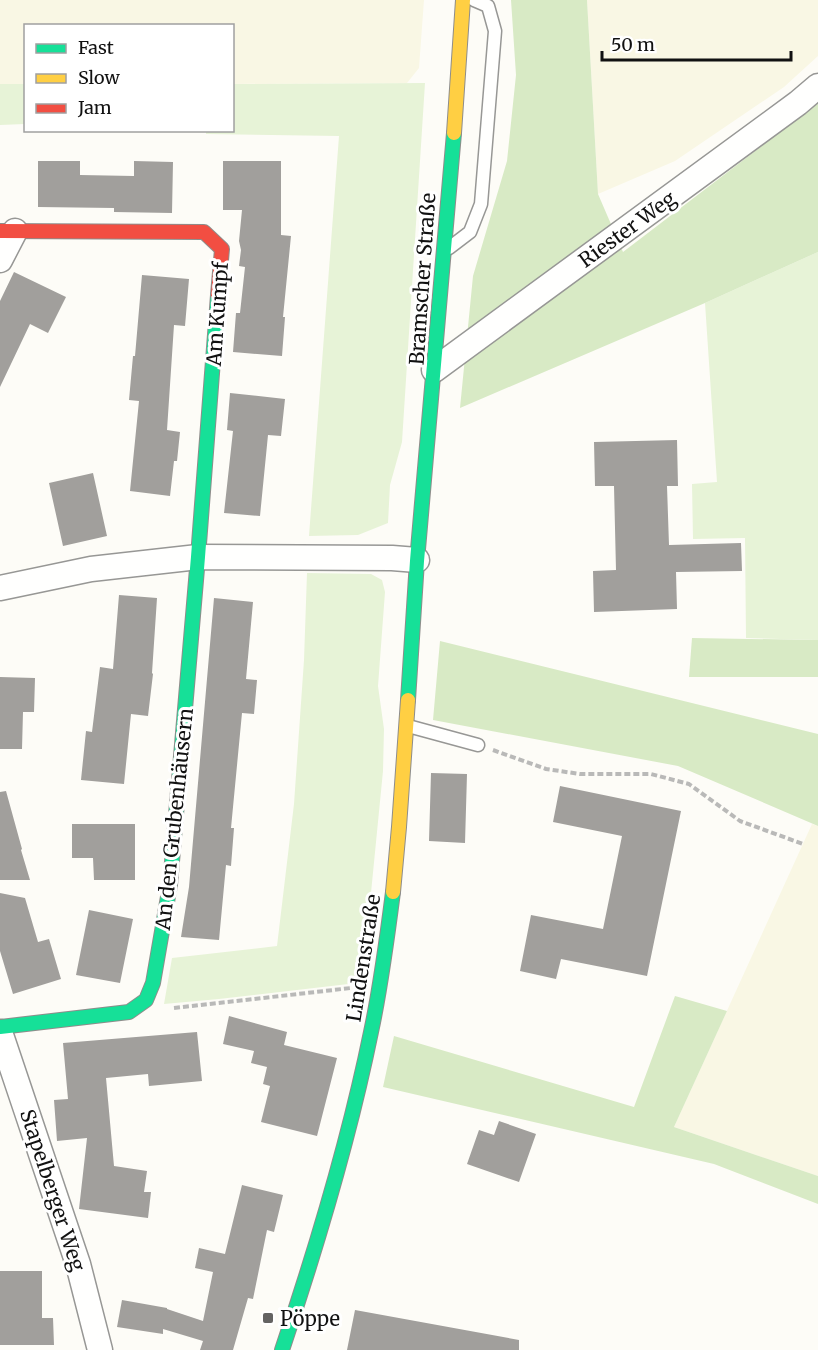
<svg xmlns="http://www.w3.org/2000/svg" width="818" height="1350" font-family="Merriweather,serif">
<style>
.farmland{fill:#f9f7e4}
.green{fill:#e7f3d7}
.forest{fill:#d8eac5}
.building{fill:#a19f9c}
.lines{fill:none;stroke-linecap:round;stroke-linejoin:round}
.lane-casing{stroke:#979795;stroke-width:15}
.street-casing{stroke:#979795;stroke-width:27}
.fast-casing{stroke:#8e8d8b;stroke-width:16}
.slow-casing{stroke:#8e8d8b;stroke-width:16}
.jam-casing{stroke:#8e8d8b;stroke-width:16}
.path{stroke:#b9b9b8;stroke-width:4;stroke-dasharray:6 3;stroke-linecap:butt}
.lane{stroke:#fffffe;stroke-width:12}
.street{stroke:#fffffe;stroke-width:24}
.fast{stroke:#16e098;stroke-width:14}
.slow{stroke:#ffcf43;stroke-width:14}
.jam{stroke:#f24e42;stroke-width:14}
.poi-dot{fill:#646362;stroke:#fff;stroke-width:2}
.labels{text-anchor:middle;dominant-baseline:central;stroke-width:6;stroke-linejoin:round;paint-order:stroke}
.street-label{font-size:20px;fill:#111;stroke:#fff}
.poi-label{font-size:20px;fill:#111;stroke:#fff;text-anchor:start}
</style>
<rect width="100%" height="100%" fill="#fdfcf7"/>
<!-- farmland -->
<path class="farmland" d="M 0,0 L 424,0 L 419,68 L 407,83 L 233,84 L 232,26 L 26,26 L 25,84 L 0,84 Z
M 587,0 L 818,0 L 818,56 L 784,87 L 675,161 L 598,194 Z
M 812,824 L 818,826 L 818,1176 L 674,1127 Z"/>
<!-- green -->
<path class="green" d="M 425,83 L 402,442 L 390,485 L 388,523 L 358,535 L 309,536 L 339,136 L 206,134 L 206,131 L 232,130 L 233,84 Z
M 0,84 L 25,84 L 25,124 L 0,125 Z
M 818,252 L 818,640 L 746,638 L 745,538 L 693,539 L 692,484 L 717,482 L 705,303 Z
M 307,573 L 371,574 L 382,580 L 385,592 L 378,686 L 384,729 L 383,771 L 370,903 L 357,983 L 219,999 L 164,1004 L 172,958 L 277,946 L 294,804 L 304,660 Z"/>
<!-- forest -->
<path class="forest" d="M 511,0 L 587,0 L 598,194 L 623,252 L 818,103 L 818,252 L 705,303 L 460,408 L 473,276 L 507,161 L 516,75 Z
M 692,638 L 818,640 L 818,677 L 689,677 Z
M 440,641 L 818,734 L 818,826 L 678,766 L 433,720 Z
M 675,996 L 727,1011 L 674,1127 L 818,1176 L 818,1204 L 714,1164 L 383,1087 L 394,1036 L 634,1107 Z"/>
<!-- building -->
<path class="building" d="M 38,161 L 80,161 L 80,175 L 134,176 L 134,161 L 173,162 L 172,213 L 114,212 L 114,208 L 38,207 Z
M 223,161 L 281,161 L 281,235 L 291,236 L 283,317 L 285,317 L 282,356 L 233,352 L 236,313 L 240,313 L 245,267 L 239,266 L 241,250 L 239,241 L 242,210 L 223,210 Z
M 14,272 L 66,297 L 48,333 L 30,324 L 0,387 L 0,301 Z
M 142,275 L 189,279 L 185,326 L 174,325 L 167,430 L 180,432 L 177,461 L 174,461 L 170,496 L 130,491 L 139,401 L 129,400 L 133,356 L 135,356 Z
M 230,393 L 285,399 L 281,436 L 268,435 L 260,516 L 224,513 L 233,431 L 227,430 Z
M 677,440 L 678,486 L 667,486 L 669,545 L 741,543 L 742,571 L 676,572 L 677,609 L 594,612 L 593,571 L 616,570 L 614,486 L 595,486 L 594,442 Z
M 93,473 L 107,536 L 63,546 L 49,483 Z
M 119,595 L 157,598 L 152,673 L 153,674 L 148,716 L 131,714 L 124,784 L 81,780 L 86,731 L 92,732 L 100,667 L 113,669 Z
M 214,598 L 253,602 L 246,679 L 257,680 L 254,714 L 242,713 L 231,828 L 234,828 L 231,866 L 226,865 L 219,940 L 181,937 L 189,887 Z
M 0,677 L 35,678 L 34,712 L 23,712 L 22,749 L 0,749 Z
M 431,773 L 467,774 L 465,843 L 429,841 Z
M 560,786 L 681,811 L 647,976 L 561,959 L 556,979 L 520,971 L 531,915 L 603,929 L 622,836 L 553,822 Z
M 6,791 L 22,849 L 21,850 L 30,880 L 0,880 L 0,792 Z
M 72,824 L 135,824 L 135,880 L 94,880 L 93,858 L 72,858 Z
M 0,893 L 25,898 L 38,942 L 49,939 L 61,979 L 13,994 L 0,951 Z
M 89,910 L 133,919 L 120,983 L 76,975 Z
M 229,1016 L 287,1032 L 284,1045 L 337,1058 L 317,1136 L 261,1122 L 270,1086 L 263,1084 L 267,1067 L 251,1063 L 254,1051 L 223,1044 Z
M 197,1032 L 202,1081 L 149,1086 L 148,1074 L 106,1078 L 114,1166 L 147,1171 L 144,1192 L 151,1192 L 148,1218 L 79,1209 L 87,1138 L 57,1141 L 54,1100 L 68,1099 L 63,1043 Z
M 499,1121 L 536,1134 L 519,1182 L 467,1164 L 479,1130 L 494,1135 Z
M 242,1185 L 283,1195 L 274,1232 L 267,1230 L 253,1299 L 248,1298 L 233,1350 L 200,1350 L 203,1341 L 163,1329 L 163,1334 L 117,1327 L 122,1300 L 167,1308 L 167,1309 L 203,1321 L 213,1272 L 195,1268 L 199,1248 L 225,1254 Z
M 0,1271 L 42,1271 L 42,1318 L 53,1318 L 54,1345 L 0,1345 Z
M 355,1310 L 519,1340 L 519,1350 L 347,1350 Z"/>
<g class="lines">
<defs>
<path id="lane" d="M 449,248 L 470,232 L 481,204 L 495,31 L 488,6 L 474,0
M 408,726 L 478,745"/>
<path id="street" d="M 0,260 L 15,231
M 434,370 L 798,103 L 818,86
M 0,588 L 91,569 L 198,557 L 392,558 L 417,560
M 0,1032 L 78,1264 L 100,1350"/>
<path id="fast" d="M 408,700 L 417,561 L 454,133
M 0,1027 L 129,1012 L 146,1000 L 153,983 L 170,885 L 198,557 L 218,295
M 282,1350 C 317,1246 349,1140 371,1032 C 381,986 387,939 393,892"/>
<path id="slow" d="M 454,133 L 463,0
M 393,892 L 399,827 L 408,700"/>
<path id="jam" d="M 0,231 L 204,232 L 222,249 L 218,295"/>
</defs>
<!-- lane casing -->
<use href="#lane" class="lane-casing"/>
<!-- street casing -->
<use href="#street" class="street-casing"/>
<!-- fast casing -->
<use href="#fast" class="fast-casing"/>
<!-- slow casing -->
<use href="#slow" class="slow-casing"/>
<!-- jam casing -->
<use href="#jam" class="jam-casing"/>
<!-- path -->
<path class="path" d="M 493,750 L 546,769 L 580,774 L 651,774 L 689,784 L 740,821 L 803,844
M 174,1008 L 351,988"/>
<!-- lane -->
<use href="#lane" class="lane"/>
<!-- street -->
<use href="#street" class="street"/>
<!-- fast -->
<use href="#fast" class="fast"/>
<!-- slow -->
<use href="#slow" class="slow"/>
<!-- jam -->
<use href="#jam" class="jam"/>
</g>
<!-- markers -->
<rect class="poi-dot" x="262" y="1312" width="12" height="12" rx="3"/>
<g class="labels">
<!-- street labels -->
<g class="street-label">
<text transform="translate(627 229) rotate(-36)">Riester Weg</text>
<text transform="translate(422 279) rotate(-86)">Bramscher Straße</text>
<text transform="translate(217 314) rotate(-86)">Am Kumpf</text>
<text transform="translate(174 819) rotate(-84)">An den Grubenhäusern</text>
<text transform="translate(363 958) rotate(-81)">Lindenstraße</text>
<text transform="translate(53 1190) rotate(72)">Stapelberger Weg</text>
</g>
<!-- poi labels -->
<g class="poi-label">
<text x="280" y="1318">Pöppe</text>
</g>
</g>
<!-- legend -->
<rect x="24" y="24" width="210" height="108" fill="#ffffff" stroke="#a0a0a0" stroke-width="1.5"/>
<rect x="36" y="44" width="30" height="9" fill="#16e098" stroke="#a0a0a0" stroke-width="1.5"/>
<text x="78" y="54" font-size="18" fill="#111111">Fast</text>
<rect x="36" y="74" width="30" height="9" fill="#ffcf43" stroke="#a0a0a0" stroke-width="1.5"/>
<text x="78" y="84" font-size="18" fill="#111111">Slow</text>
<rect x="36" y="104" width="30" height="9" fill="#f24e42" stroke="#a0a0a0" stroke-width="1.5"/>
<text x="78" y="114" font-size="18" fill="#111111">Jam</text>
<!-- scale -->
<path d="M602 51v9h189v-9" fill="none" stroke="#111111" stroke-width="3"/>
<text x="611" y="51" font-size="18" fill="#111111" stroke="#ffffff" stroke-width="4.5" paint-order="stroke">50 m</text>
</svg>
